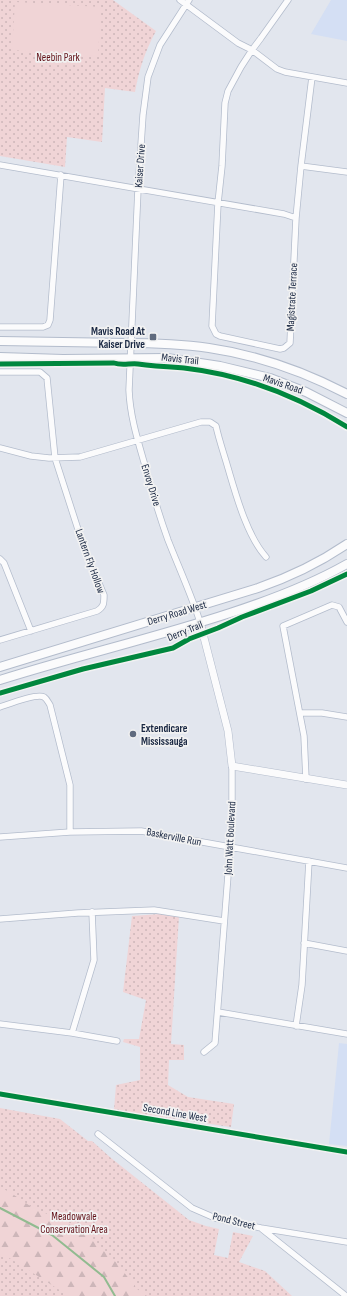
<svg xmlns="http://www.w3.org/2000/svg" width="347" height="1296" font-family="'Sofia Sans Condensed',sans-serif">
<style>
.built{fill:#d4dff4}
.grass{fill:url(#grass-dots)}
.forest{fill:url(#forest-firs)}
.garden{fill:#f0d4d6}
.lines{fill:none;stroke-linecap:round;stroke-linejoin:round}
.stream{stroke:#91bb90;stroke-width:2}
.minor-casing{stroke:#b3bccc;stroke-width:7}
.tertiary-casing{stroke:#b3bccc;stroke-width:8}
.secondary-casing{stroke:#b3bccc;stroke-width:10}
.minor{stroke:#fbfbfc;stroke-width:5.5}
.tertiary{stroke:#fbfbfc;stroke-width:7}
.secondary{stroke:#fbfbfc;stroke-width:8}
.cycleway-casing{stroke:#f2f2f2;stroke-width:8}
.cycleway{stroke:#00873e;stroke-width:5}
.poi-dot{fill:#5f6a7e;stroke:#f2f2f2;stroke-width:1.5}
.labels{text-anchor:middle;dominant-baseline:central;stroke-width:3.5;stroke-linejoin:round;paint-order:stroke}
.park-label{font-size:11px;fill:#631219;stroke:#f2f2f2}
.street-label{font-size:11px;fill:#192742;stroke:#f2f2f2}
.poi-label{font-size:11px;font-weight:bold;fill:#192742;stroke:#f2f2f2;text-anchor:end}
</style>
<defs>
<pattern id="grass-dots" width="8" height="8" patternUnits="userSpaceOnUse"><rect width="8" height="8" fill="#f0d4d6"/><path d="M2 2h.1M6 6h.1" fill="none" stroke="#cdb6b9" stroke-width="1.8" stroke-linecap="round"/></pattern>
<pattern id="forest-firs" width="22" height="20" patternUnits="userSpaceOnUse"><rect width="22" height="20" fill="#f0d4d6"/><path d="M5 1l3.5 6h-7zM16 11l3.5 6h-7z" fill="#cdb6b9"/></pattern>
</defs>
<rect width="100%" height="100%" fill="#e2e6ee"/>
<!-- built -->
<path class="built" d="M 331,0 L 347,0 L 347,41 L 311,34 Z
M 339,1043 L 347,1044 L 347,1146 L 329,1144 Z"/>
<!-- grass -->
<path class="grass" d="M 0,0 L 113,0 L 156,31 C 145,51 139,70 135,92 L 105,88 L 102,142 L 67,137 L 65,167 L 0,156 Z
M 160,914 L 179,916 L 171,1044 L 184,1045 L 184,1060 L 169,1060 L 168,1085 L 188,1097 L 234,1104 L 231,1127 L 114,1110 L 116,1085 L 140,1080 L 140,1047 L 123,1042 L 124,1039 L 139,1039 L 146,1000 L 123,992 L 132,916 Z
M 0,1108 L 60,1119 L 88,1141 L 92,1141 L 111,1158 L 189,1220 L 206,1226 L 219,1229 L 214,1255 L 228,1258 L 233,1232 L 253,1236 L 239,1262 L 265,1271 L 292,1296 L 0,1296 Z"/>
<!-- forest -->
<path class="forest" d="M 0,1187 L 11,1193 L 33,1208 L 66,1222 L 92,1240 L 116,1262 L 137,1289 L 147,1296 L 69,1296 L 0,1252 Z"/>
<!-- garden -->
<path class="garden" d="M 15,2 L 101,7 L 98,56 L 12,50 Z"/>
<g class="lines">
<!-- stream -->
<path class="stream" d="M 0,1208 L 52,1235 L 104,1277 L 115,1296"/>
<defs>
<path id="minor" d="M 180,0 L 238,43 L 252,50 L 277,69 L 285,72 L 347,83
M 189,0 L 160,45 L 148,77 L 143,115 L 138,189 L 129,390 C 130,415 137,438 144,462 C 151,488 159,515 168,540 C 179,568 191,594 200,622
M 288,0 L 261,38 L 252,50 L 241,67 L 228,91 L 225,103 L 222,166 L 218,203 L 212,326 L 216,334 L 220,336 L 280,349 L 284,348 L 290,343 L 296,218 L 301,166 L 312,77
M 0,165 L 284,214 L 296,218
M 301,166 L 347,172
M 0,327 L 43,327 L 48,325 L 50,320 L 61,175
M 0,372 L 40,372 L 47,378 L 55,458 L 84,548 L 104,595 C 104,603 104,607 97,611 L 0,640
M 0,448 L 31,456 L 49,458 L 80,457 L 201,422 L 210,422 L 216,426 C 219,440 224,454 228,468 C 236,495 247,536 266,557
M 0,559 L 4,563 L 31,631
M 0,707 C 9,704 37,693 44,697 C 47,699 48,702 50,705 L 70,785 L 70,832
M 300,713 L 322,713 L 347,717
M 306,779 L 304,736 L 283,626 L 332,605 L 339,607 L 347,622
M 0,837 L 70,832 L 141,831 L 347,868
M 0,919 L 78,913 L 154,910 L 224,921
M 304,943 L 347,951
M 218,1012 L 347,1034
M 0,1024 L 72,1033 L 117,1041
M 296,1026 L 302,985 L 309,861
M 72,1033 L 94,960 L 92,912
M 204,1052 L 215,1043 L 229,862 L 232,807 L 232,766
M 0,1094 L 347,1152
M 98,1134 L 192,1208 L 215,1218 L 261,1228 L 347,1242
M 262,1229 L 346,1296"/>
<path id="tertiary" d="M 200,622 L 228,731 L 232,766 L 347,785"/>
<path id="secondary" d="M 0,341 C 42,342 83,342 125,343 C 153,343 181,344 209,348 C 257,355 305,372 347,394
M 0,357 L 63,359 L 167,358 L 220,366 L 270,378 L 306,392 L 347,413
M 0,667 L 258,588 C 290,577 319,563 347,544
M 0,680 C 76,656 154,638 230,613 C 270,600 310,585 347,564"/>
</defs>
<!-- minor casing -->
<use href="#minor" class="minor-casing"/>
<!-- tertiary casing -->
<use href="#tertiary" class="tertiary-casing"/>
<!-- secondary casing -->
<use href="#secondary" class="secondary-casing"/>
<!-- minor -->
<use href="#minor" class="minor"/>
<!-- tertiary -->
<use href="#tertiary" class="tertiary"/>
<!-- secondary -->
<use href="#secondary" class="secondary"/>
<defs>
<path id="cycleway" d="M 0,364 L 114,363 C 122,366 130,363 138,364 C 153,366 169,367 184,368 C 244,375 296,395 347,427
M 0,693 L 83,669 L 173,648 L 189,639 L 218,628 L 242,617 L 311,591 L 347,574
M 0,1094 L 347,1152"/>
</defs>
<!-- cycleway casing -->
<use href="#cycleway" class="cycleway-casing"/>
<!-- cycleway -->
<use href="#cycleway" class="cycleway"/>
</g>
<!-- markers -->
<g class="poi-dot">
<rect x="149" y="333" width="8" height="8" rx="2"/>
<circle cx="133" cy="734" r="4"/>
</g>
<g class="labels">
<!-- park labels -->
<g class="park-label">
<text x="58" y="57">Neebin Park</text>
<text x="74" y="1216">Meadowvale<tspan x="74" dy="13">Conservation Area</tspan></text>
</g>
<!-- street labels -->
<g class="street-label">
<text transform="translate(140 166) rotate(-86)">Kaiser Drive</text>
<text transform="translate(292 297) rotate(-87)">Magistrate Terrace</text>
<text transform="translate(180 359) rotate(6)">Mavis Trail</text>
<text transform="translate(283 384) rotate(19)">Mavis Road</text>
<text transform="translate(151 485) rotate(73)">Envoy Drive</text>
<text transform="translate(90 561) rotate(70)">Lantern Fly Hollow</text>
<text transform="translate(177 613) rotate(-17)">Derry Road West</text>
<text transform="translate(185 631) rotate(-22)">Derry Trail</text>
<text transform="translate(174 837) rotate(11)">Baskerville Run</text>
<text transform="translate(230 838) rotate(-87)">John Watt Boulevard</text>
<text transform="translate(175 1113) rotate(10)">Second Line West</text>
<text transform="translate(234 1221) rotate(14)">Pond Street</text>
</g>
<!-- poi labels -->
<g class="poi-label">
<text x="145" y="331">Mavis Road At<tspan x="145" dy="13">Kaiser Drive</tspan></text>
<text x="141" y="728" text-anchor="start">Extendicare<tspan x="141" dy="13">Mississauga</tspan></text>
</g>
</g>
</svg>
